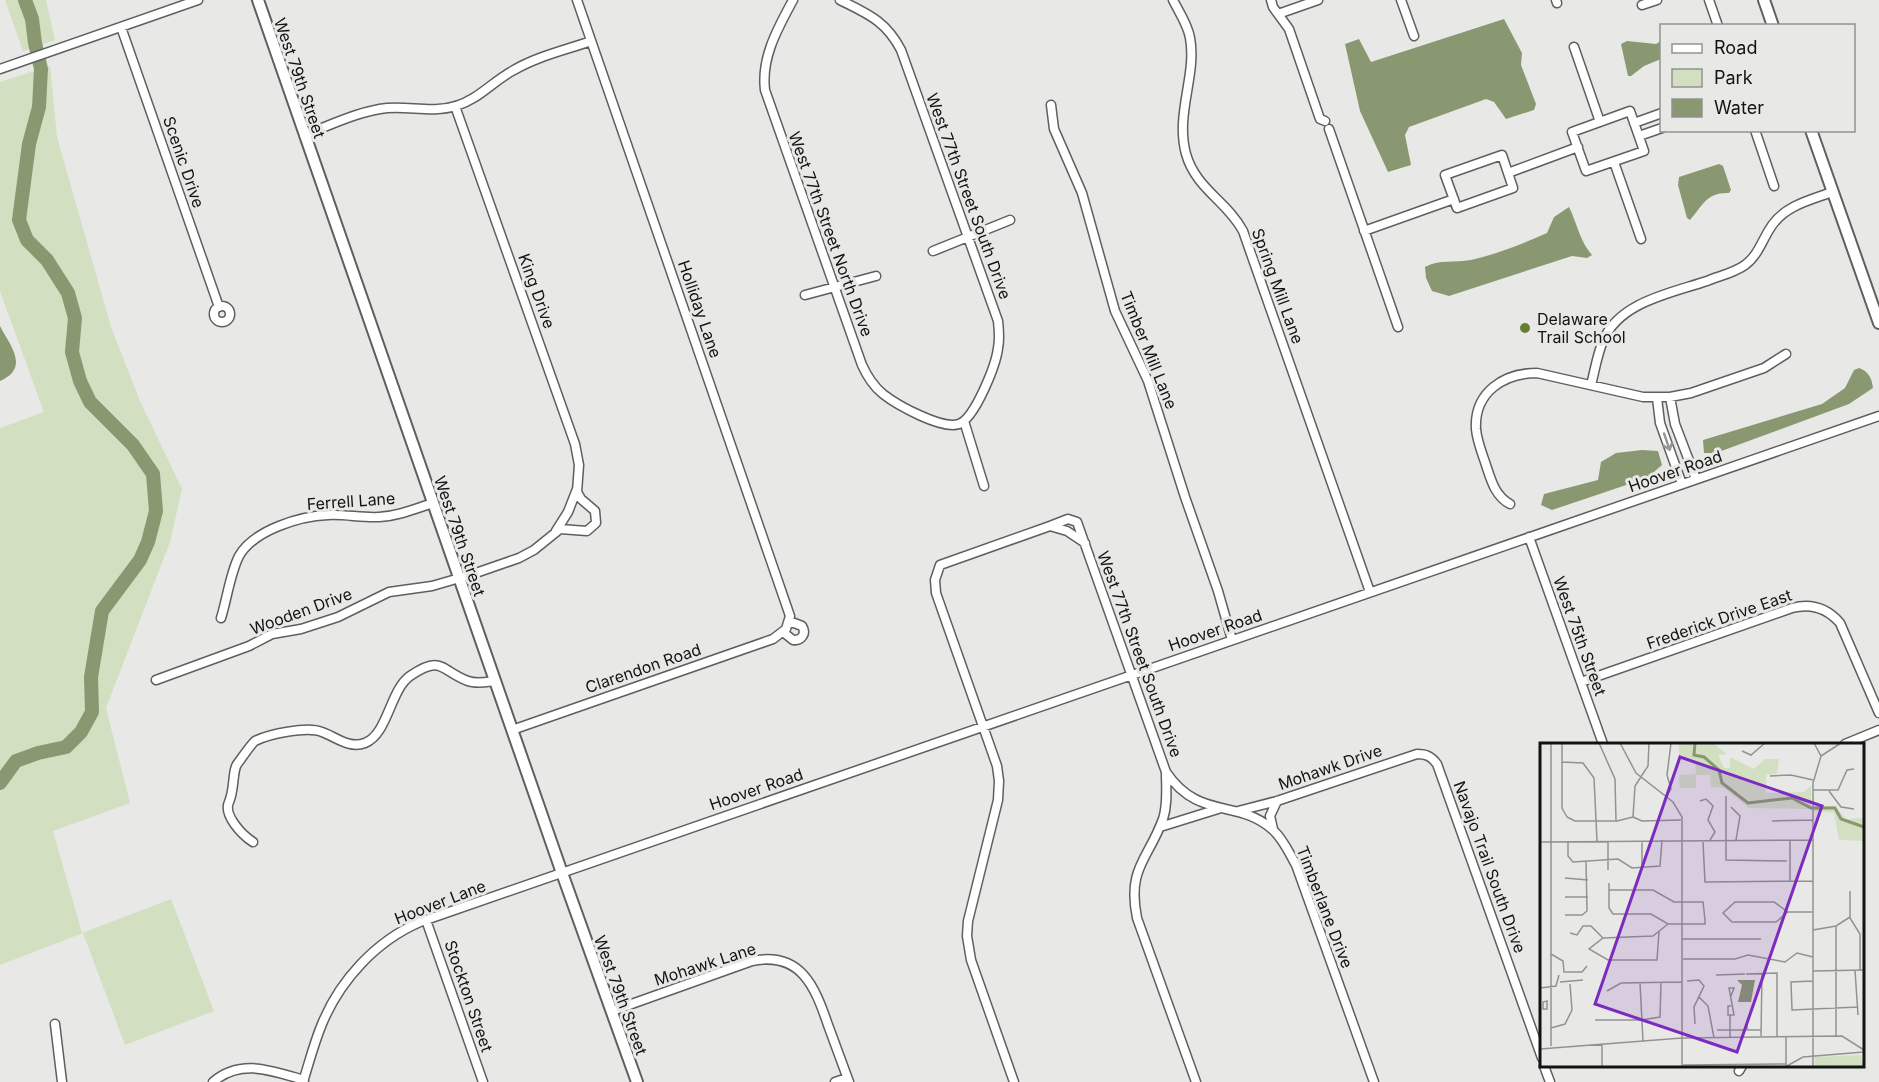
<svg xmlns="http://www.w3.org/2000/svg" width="1879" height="1082" font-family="Inter,sans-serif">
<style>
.green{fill:#d2dfc1}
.water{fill:#899871}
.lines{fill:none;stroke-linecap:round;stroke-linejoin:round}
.river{stroke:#899871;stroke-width:14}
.minor-casing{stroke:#5f605e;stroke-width:11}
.major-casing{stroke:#5f605e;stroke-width:14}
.minor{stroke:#fff;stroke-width:8}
.major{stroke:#fff;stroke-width:10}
.oneway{stroke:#949594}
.poi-dot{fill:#647f32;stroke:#e8e9e6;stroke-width:2}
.labels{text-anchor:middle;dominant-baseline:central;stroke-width:6;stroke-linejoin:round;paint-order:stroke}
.street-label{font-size:16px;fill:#121312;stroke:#e8e9e6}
.poi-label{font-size:16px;fill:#121312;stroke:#e8e9e6;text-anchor:start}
.inset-river{fill:none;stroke:#899871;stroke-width:3}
.inset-road{fill:none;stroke:#929391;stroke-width:1.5}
.view{fill:#7b2cbf;fill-opacity:0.15;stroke:#7b2cbf;stroke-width:3}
.inset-edge{fill:none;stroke:#121312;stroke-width:3}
</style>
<rect width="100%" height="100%" fill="#e8e9e6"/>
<!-- green -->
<path class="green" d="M 5,0 L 46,0 L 55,40 L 23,51 Z
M 50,66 L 57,137 L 111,327 L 140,401 L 182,489 L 170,542 L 106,708 L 130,803 L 53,831 L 82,933 L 171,899 L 214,1011 L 125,1045 L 83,933 L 0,965 L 0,428 L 44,412 L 0,291 L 0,82 Z"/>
<!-- water -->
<path class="water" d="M 1504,19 L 1522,53 L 1521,65 L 1536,104 L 1534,110 L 1506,119 L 1494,102 L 1486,99 L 1409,127 L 1405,135 L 1411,165 L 1388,172 L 1360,111 L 1345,44 L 1359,39 L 1371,62 Z
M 1627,41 L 1656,44 L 1661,41 L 1661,59 L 1644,66 L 1631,76 L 1628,76 L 1621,44 Z
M 1719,164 L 1723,166 L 1731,190 L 1729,193 C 1707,192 1703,205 1690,220 L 1687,218 L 1678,185 L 1679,177 Z
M 1569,207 C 1577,223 1580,242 1592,255 L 1587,258 L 1572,256 L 1449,296 L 1432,291 L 1426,278 L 1425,267 C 1439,259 1455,263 1471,260 C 1497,254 1522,244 1547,233 L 1554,217 Z
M 0,326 C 9,344 31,368 0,381 Z
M 1859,368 C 1868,371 1872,378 1873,388 L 1849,404 L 1716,453 L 1704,453 L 1703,440 L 1822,404 L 1845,388 L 1854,370 Z
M 1642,450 L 1658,451 L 1662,465 L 1647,478 L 1552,510 L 1541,505 L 1544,494 L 1598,480 L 1601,462 L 1616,453 Z"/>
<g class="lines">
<!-- river -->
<path class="river" d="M 0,783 L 16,761 L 38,753 L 66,747 L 81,732 L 92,712 L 91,677 L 102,611 L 140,560 L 148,542 L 156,511 L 153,474 L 133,445 L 90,402 L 80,381 L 72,352 L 75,318 L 68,293 L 47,260 L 27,240 L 19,220 L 29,144 L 39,107 L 41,69 L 35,43 L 32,19 L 25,0"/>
<defs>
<path id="minor" d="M 793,0 C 778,28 761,57 765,90 L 862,365 C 867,376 873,386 883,394 C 897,405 942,430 959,424 C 975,418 996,365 998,348 C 1000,339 999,330 998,321 L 901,50 C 886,21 868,14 840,0
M 1173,0 C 1179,12 1188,25 1190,38 C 1197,75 1175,114 1186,154 C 1196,189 1227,201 1243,231 L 1370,592
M 1271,0 L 1273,7 L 1289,29 L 1320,119 L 1325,121
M 1401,0 L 1414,36
M 1556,0 L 1557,3
M 1709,0 L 1718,26
M 1642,5 L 1657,0
M 1278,14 L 1318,0
M 121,27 L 219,307
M 1574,47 L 1600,122
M 0,69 L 198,0
M 1051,105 L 1054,129 L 1082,193 L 1115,311 L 1148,381 L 1185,497 L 1218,591 L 1232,640
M 1630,111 L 1644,151 L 1586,171 L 1572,132 Z
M 1634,123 L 1662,113
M 1329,129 L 1398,327
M 1755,130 L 1774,186
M 304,135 C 331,125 359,111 387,108 C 410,106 433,113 456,106 C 479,99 493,81 514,70 C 538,56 566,50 591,41
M 1639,136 L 1662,128
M 1502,155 L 1513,188 L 1457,208 L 1445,175 Z
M 1614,162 L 1641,239
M 1508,173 L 1578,147
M 1364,231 L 1454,199
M 933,251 L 1010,220
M 805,295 L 876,276
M214 314a8 8 0 1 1 16 0a8 8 0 1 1-16 0Z
M 1591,385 C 1595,370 1597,355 1603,341 C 1619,302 1671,293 1707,281 C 1719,276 1734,273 1745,265 C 1759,255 1763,237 1773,224 C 1787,205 1811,200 1832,192
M 1670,397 L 1675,424 L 1696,479
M 1657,398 L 1660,423 L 1682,484
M 964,421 L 984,486
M 1510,504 C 1495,496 1491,480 1486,465 C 1482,453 1477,441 1476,429 C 1474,392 1504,373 1537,373 L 1643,397 L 1670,397 L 1691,393 L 1764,368 L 1786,354
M 1050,526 L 1068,519 L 1077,522 L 1166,772 C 1166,788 1168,804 1163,819 C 1148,860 1127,868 1137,918 L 1196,1082
M 556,531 L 568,512 L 577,489
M 1529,537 L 1603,744
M 221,618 C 227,599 230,574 239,556 C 254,530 300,516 328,515 C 345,514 362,518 379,517 C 398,516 415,509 433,503
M 783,632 L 793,640 C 801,641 807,634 802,626 L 789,621
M 156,680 L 249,646 L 272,634 L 301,629 L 338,617 L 389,592 L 432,586 L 470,575 L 519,558 L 534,550 L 560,529 L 587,531 L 596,523 L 595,511 L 581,499 L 577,492 L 579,465 L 575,444 L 455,106
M 1581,682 L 1792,608 C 1811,603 1827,608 1840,623 L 1879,713
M 512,730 L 773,639 L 786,629 L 790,616 L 577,0
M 1845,744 L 1879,730
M 1166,772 C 1199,821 1238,798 1273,830 C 1284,840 1289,853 1296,865 L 1374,1082
M 1238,811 L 1277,801 L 1417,754 C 1426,754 1431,756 1437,764 L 1542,1058
M 1160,827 L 1218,809
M 1273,829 L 1270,816 L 1277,801
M 253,842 C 242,835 223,815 229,802 C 235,789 232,769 238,763 C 241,759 252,743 255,741 C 269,734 307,726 322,732 C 336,737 349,749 365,743 C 388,734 390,690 410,676 C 442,654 441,671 468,681 C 476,684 486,682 495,681
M 426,920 L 483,1082
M 612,1011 L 752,961 C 801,951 815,987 828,1025 C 835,1044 842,1063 849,1082
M 55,1024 L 62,1082
M 1544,1066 L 1550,1082
M 1739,1071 L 1742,1066
M 213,1082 C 241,1058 273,1071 304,1080
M 303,1082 C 309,1063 314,1043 322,1024 C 340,980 376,941 420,922 L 1879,416
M 835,1082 L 847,1078
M 1014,1082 L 971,960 L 967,936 L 968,921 L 998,800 L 999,781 L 997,766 L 936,593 L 935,580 L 940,565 L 1050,526 L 1067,531 L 1085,543"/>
<path id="major" d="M 258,0 L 562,873 L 637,1082
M 1764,0 L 1773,26
M 1811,130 L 1879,323"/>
</defs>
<!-- minor casing -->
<use href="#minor" class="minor-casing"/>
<!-- major casing -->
<use href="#major" class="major-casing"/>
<!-- minor -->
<use href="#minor" class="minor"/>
<!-- major -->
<use href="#major" class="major"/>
</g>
<!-- one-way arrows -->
<defs><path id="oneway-shaft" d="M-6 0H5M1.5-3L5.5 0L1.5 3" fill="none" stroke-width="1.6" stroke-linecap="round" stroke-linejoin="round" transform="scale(1.5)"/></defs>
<use class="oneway" href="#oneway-shaft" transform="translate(1667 442) rotate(71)"/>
<!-- markers -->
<circle class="poi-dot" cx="1525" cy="328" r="6"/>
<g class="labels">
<!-- street labels -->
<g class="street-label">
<text transform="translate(300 78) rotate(71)">West 79th Street</text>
<text transform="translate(184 162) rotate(71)">Scenic Drive</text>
<text transform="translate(969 196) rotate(70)">West 77th Street South Drive</text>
<text transform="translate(831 234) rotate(70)">West 77th Street North Drive</text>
<text transform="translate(1278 286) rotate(70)">Spring Mill Lane</text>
<text transform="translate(537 291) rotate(70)">King Drive</text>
<text transform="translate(700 309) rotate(71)">Holliday Lane</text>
<text transform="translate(1149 350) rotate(68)">Timber Mill Lane</text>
<text transform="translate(1675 471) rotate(-19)">Hoover Road</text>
<text transform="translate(351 501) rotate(-4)">Ferrell Lane</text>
<text transform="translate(460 536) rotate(71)">West 79th Street</text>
<text transform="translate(301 611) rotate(-20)">Wooden Drive</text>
<text transform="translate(1719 619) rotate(-19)">Frederick Drive East</text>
<text transform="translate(1215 630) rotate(-19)">Hoover Road</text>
<text transform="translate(1580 636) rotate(70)">West 75th Street</text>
<text transform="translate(1140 654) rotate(70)">West 77th Street South Drive</text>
<text transform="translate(643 668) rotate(-19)">Clarendon Road</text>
<text transform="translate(1330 767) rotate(-19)">Mohawk Drive</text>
<text transform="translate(756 789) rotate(-19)">Hoover Road</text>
<text transform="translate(1490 867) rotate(70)">Navajo Trail South Drive</text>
<text transform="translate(440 902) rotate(-21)">Hoover Lane</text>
<text transform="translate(1325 907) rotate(69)">Timberlane Drive</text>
<text transform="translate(705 964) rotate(-18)">Mohawk Lane</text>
<text transform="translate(621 995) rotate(70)">West 79th Street</text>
<text transform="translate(469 996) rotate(71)">Stockton Street</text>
</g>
<!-- poi labels -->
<g class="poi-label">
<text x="1537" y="319">Delaware<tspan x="1537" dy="18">Trail School</tspan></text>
</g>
</g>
<!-- overview -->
<g transform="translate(1540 743)">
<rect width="324" height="324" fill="#e8e9e6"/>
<path d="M 139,0 L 173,0 L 187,11 L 178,12 L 184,25 L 190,25 L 190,14 L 214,26 L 225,16 L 239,16 L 237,31 L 226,32 L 226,50 L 264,49 L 271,43 L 271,66 L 209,65 L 184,45 L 171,44 L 170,32 L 156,32 L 156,45 L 140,45 L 139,32 L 156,31 L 155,18 L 139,12 ZM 274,63 L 295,63 L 306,76 L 324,75 L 324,98 L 299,97 L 294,70 L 274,68 ZM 321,312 L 324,324 L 275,324 L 275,314 Z" fill="#d2dfc1"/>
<path d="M 197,237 L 215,237 L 211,259 L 198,259 L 202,242 Z" fill="#899871"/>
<path class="inset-river" d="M 155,0 L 154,12 L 164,14 L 179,27 L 182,40 L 208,60 L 252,55 L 271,65 L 295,65 L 301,76 L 324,84"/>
<path class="inset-road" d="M 11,0 L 11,303M 22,0 L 22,65 L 27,74M 59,0 L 75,36 L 76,78M 80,0 L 96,30 L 133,59 L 142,74 L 142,324M 247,0 L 267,0M 202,8 L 211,12 L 225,0M 281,13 L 301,0M 22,19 L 43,20 L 54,35 L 57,98M 230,33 L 251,32 L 273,37M 273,47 L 298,47 L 307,27 L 314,26M 289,48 L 301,64 L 314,66M 186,53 L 186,117 L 247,118M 126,54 L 131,46 L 127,32 L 131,0M 160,58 L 166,56 L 173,63 L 168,77 L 175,89 L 170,97M 191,64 L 200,73 L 196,97M 27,74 L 35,78 L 77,78 L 93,74M 93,74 L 95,43 L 108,23 L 109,0M 93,74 L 102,78 L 141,77M 232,78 L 273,77M 102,98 L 102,125M 0,99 L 273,97M 28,99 L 28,113 L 33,119 L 78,116 L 92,125 L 120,123 L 122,97M 68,99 L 68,127M 163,99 L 165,139 L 273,138M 25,135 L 48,137M 250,139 L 250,97M 69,140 L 69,165 L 73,171 L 111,171 L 128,181 L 165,181 L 165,177M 69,147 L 113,147 L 134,159 L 163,159 L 165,177M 310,148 L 310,175 L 320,191 L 320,227M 25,154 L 48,154M 248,169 L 236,179 L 192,179 L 183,170 L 195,159 L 234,159 L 248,169 L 273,169M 25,172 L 42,172 L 47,168 L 46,118M 296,183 L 296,293M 273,187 L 296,183 L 310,174M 119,189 L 117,217 L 68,217 L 49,206 L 63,195 L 113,193 L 128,181M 30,190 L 37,192 L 43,183 L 51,183 L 63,195M 142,196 L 221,196M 11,211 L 23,218 L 24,229 L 42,229 L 47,223M 143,216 L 195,216 L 208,212 L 245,219 L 257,210 L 273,214M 315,227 L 318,272M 273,228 L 324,227M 206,231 L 237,230 L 237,294M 176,232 L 205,231M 147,238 L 159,237 L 164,243 L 154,264 L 155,281M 273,238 L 251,239 L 252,267 L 318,264M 20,239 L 43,237M 100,240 L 103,298M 0,245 L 16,243 L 19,232M 67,248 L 81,240 L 142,239M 191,253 L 194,245 L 189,245 L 194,272 L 188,272 L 188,263 L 191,263M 159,254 L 168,263 L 174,295M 7,258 L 7,266 L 3,266 L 3,259 ZM 190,272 L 190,294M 55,277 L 101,277M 101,277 L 120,274 L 121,239M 207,278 L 207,287 L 221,287M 11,285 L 25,281 L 32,267 L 30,241M 177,287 L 205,287M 221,293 L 222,230M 246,294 L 246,322M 62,301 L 62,324M 0,306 L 142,295 L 302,293 L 324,307M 143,322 L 246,321M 245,324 L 263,314 L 324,309M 273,324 L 273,40 L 281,13 L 274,0"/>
<path class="view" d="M 140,14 L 282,63 L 197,309 L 55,261 Z"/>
<rect width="324" height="324" class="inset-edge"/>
</g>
<!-- legend -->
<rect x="1660" y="24" width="195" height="108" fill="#e8e9e6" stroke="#929391" stroke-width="1.5"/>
<rect x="1672" y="44" width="30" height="9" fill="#ffffff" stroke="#929391" stroke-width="1.5"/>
<text x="1714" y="54" font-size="18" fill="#121312">Road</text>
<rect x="1672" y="69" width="30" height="18" fill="#d2dfc1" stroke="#929391" stroke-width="1.5"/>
<text x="1714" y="84" font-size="18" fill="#121312">Park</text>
<rect x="1672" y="99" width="30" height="18" fill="#899871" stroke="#929391" stroke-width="1.5"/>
<text x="1714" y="114" font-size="18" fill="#121312">Water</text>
</svg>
